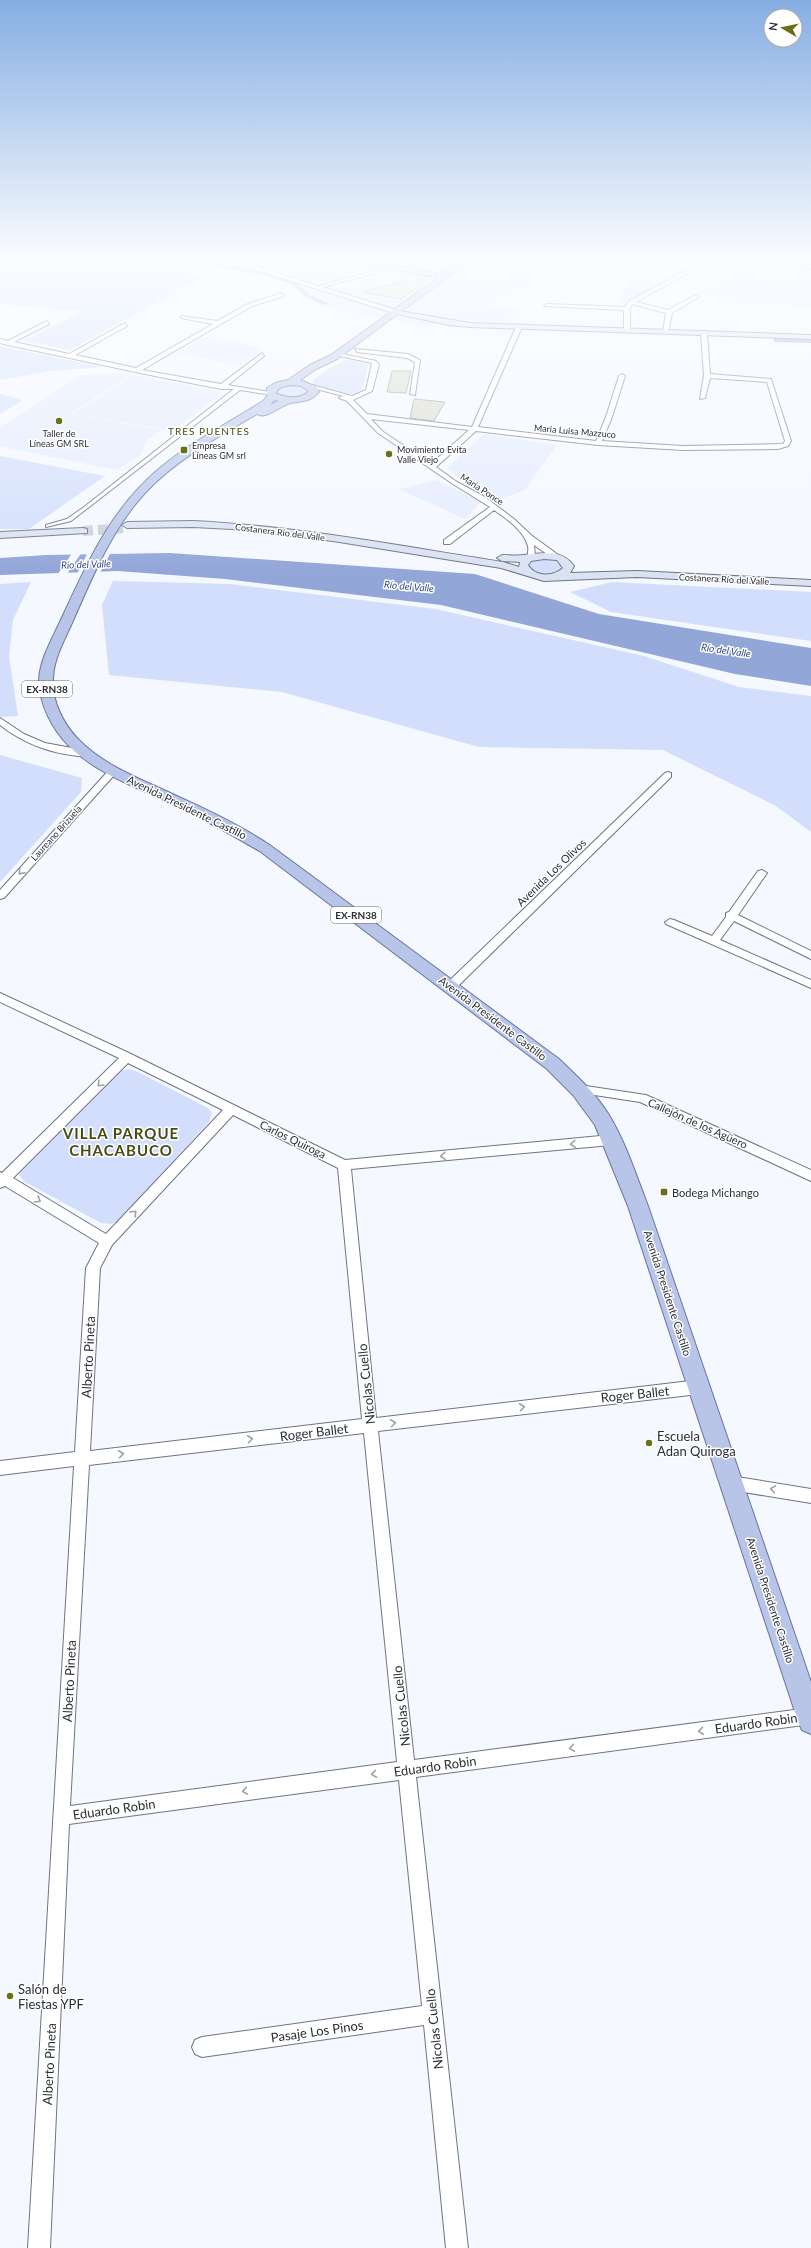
<svg xmlns="http://www.w3.org/2000/svg" width="811" height="2248" font-family="Lato,sans-serif">
<style>
.built{fill:#e3ebfe}
.green{fill:#d2defc}
.water{fill:#93a6d8}
.pier{fill:#f5f8ff}
.lines{fill:none;stroke-linecap:round;stroke-linejoin:round}
.canal{fill:#93a6d8;fill-rule:evenodd}
.building{fill:#d8dbc9;stroke:#9da08e}
.secondary-tunnel{stroke:#cccfd6;stroke-width:10;stroke-dasharray:10 5;stroke-linecap:butt}
.street-casing{stroke:#6e7483;stroke-width:2}
.secondary-casing{stroke:#6e7483;stroke-width:2}
.primary-casing{stroke:#6776a0;stroke-width:2}
.street{fill:#fff;fill-rule:evenodd}
.secondary{fill:#dbe2f4;fill-rule:evenodd}
.primary{fill:#b8c5e9;fill-rule:evenodd}
.oneway{stroke:#9fa0a3}
.poi-dot{fill:#6a7016;stroke:#fff;stroke-width:1.5}
.labels{text-anchor:middle;dominant-baseline:central;stroke-width:3;stroke-linejoin:round;paint-order:stroke}
.far-street-label{font-size:9px;fill:#2a2d33;stroke:#fff}
.far-poi-label{font-size:9px;fill:#2a2d33;stroke:#fff;text-anchor:start}
.far-neighbourhood-label{font-size:10px;letter-spacing:1px;fill:#484c10;stroke:#fff}
.far-water-label{font-size:10px;font-style:italic;fill:#364987;stroke:#fff}
.shield{fill:#fff;stroke:#6a6c70;stroke-width:1}
.shield-label{font-size:10px;font-weight:bold;fill:#2a2d33}
.street-label{font-size:11px;fill:#2a2d33;stroke:#fff}
.poi-label{font-size:11px;fill:#2a2d33;stroke:#fff;text-anchor:start}
.near-street-label{font-size:13px;fill:#2a2d33;stroke:#fff}
.near-poi-label{font-size:13px;fill:#2a2d33;stroke:#fff;text-anchor:start}
.district-label{font-size:15px;font-weight:bold;letter-spacing:1px;fill:#484c10;stroke:#fff}
</style>
<rect width="100%" height="100%" fill="#f5f8ff"/>
<!-- built -->
<path class="built" d="M 352,259 L 414,260 L 567,259 L 529,287 L 484,305 L 522,311 L 498,323 L 442,318 L 430,327 L 319,307 L 327,300 L 310,293 L 415,268 Z
M 756,263 L 811,269 L 811,309 L 698,294 Z
M 205,337 L 263,348 L 241,366 L 177,353 Z
M 133,373 L 70,414 L 161,430 L 146,441 L 141,455 L 116,470 L 0,446 L 0,427 L 82,375 Z
M 133,375 L 223,392 L 173,431 L 73,414 Z
M 484,434 L 557,445 L 524,491 L 499,499 L 456,476 L 447,468 Z
M 437,480 L 481,502 L 465,519 L 399,489 Z"/>
<!-- green -->
<path class="green" d="M 0,259 L 119,259 L 201,278 L 70,350 L 24,341 L 82,311 L 0,304 Z
M 300,259 L 325,259 L 380,268 L 319,283 L 275,272 Z
M 752,259 L 811,259 L 811,265 Z
M 634,277 L 661,282 L 625,301 L 620,299 Z
M 0,346 L 102,367 L 51,371 L 0,380 Z
M 351,360 L 369,364 L 361,392 L 352,394 L 314,385 L 312,382 C 319,374 342,360 351,360 Z
M 291,385 L 302,386 L 309,391 C 302,400 283,400 276,392 L 282,386 Z
M 0,394 L 23,400 L 0,414 Z
M 0,456 L 105,476 L 29,529 L 0,529 Z
M 535,558 L 558,559 L 564,567 C 552,576 538,578 527,566 Z
M 113,581 L 229,584 L 435,609 L 644,656 L 739,687 L 811,696 L 811,832 L 776,806 L 663,750 L 479,747 L 282,692 L 109,675 L 102,605 Z
M 31,582 L 13,620 L 9,656 L 18,716 L 0,717 L 0,584 Z
M 612,582 L 811,592 L 811,641 L 611,612 L 570,592 Z
M 0,755 L 82,778 L 81,792 L 0,882 Z
M 128,1069 L 136,1071 L 208,1108 L 212,1113 L 209,1122 L 118,1221 L 111,1224 L 101,1223 L 25,1182 L 19,1175 L 23,1166 L 120,1071 Z"/>
<!-- water -->
<path class="water" d="M 170,553 L 475,574 L 599,614 L 811,648 L 811,686 L 735,674 L 441,605 L 225,579 L 118,571 L 0,575 L 0,558 L 46,555 Z"/>
<!-- pier -->
<path class="pier" d="M 73,552 L 82,552 L 67,574 L 57,575 Z
M 88,552 L 111,552 L 100,573 L 77,574 Z"/>
<g class="lines">
<!-- canal -->
<path class="canal" d="M 176,259 L 188,259 L 263,271 L 294,281 L 309,294 L 329,304 L 324,305 L 305,296 L 290,283 L 262,275 Z
M 777,338 L 811,339 L 811,343 L 774,342 L 774,338 Z"/>
</g>
<!-- building -->
<path class="building" d="M 459,259 L 439,273 L 418,269 L 421,267 Z
M 411,274 L 432,277 L 402,299 L 362,292 L 405,281 L 402,280 Z
M 392,371 L 411,371 L 406,393 L 387,392 Z
M 414,399 L 445,402 L 434,421 L 410,418 Z"/>
<g class="lines">
<!-- secondary-tunnel -->
<path class="secondary-tunnel" d="M 83,531 L 128,528"/>
<defs>
<path id="street" d="M 252,259 L 257,259 L 251,263 L 251,265 L 318,286 L 387,268 L 401,268 L 442,259 L 449,259 L 401,270 L 387,270 L 323,287 L 399,311 L 397,314 L 247,267 L 246,262 Z
M 708,259 L 713,259 L 636,302 L 668,310 L 695,295 L 699,295 L 699,297 L 672,313 L 668,333 L 663,332 L 666,313 L 632,304 L 630,309 L 630,330 L 627,332 L 624,330 L 624,310 L 544,306 L 547,304 L 625,307 L 629,301 Z
M 282,293 L 284,296 L 252,306 L 142,370 L 221,384 L 262,353 L 264,356 L 228,385 L 270,392 L 272,395 L 240,390 L 71,521 L 46,527 L 46,525 L 67,519 L 84,507 L 234,389 L 221,389 L 150,375 L 8,345 L 0,343 L 0,339 L 8,341 L 47,321 L 49,324 L 14,342 L 69,354 L 125,323 L 127,326 L 75,355 L 136,368 L 213,324 L 181,318 L 181,316 L 217,321 L 248,304 Z
M 519,325 L 522,327 L 478,427 L 596,441 L 606,417 L 619,376 L 622,374 L 625,376 L 612,417 L 602,441 L 683,446 L 783,444 L 785,441 L 767,382 L 710,378 L 705,398 L 700,399 L 704,375 L 701,333 L 704,331 L 707,333 L 710,374 L 771,379 L 791,441 L 788,446 L 778,449 L 683,450 L 598,445 L 476,431 L 436,467 L 457,482 L 485,497 L 514,519 L 531,535 L 561,557 L 554,559 L 534,545 L 535,557 L 528,559 C 527,555 529,551 528,546 C 524,531 507,519 494,510 L 450,544 L 444,544 L 444,540 L 490,507 L 453,484 L 378,433 L 347,401 L 339,398 L 343,396 L 309,387 L 312,385 L 352,396 L 366,390 L 372,363 L 335,355 L 338,353 L 376,361 L 379,365 L 372,391 L 353,400 L 367,414 L 472,427 L 516,327 ZM 371,419 L 469,430 L 431,464 L 382,431 Z
M 355,349 L 408,354 L 420,360 L 415,395 L 410,394 L 415,362 L 407,358 L 357,352 Z
M 0,718 L 24,734 L 45,743 L 88,751 L 92,754 C 89,758 83,756 78,756 C 49,753 23,743 0,725 Z
M 113,768 L 116,769 L 116,773 L 4,898 L 0,899 L 0,890 L 110,769 Z
M 668,772 L 671,773 L 671,777 L 455,989 L 447,989 L 446,986 L 447,983 L 665,773 Z
M 762,870 L 767,873 L 738,915 L 811,951 L 811,959 L 734,921 L 720,940 L 811,980 L 811,988 L 666,924 L 665,922 L 670,919 L 674,920 L 712,936 L 726,917 L 726,913 L 729,912 L 758,871 Z
M 0,993 L 131,1054 L 345,1160 L 611,1135 L 615,1137 L 617,1140 L 615,1143 L 611,1145 L 351,1169 L 376,1418 L 699,1380 L 704,1382 L 706,1387 L 704,1392 L 699,1394 L 378,1431 L 414,1760 L 809,1708 L 811,1708 L 811,1724 L 416,1777 L 468,2248 L 446,2248 L 424,2025 L 202,2057 L 195,2054 L 192,2047 L 195,2040 L 202,2037 L 422,2006 L 399,1780 L 69,1824 L 50,2248 L 28,2248 L 74,1466 L 0,1475 L 0,1461 L 75,1452 L 86,1268 L 99,1243 L 5,1186 L 0,1188 L 0,1172 L 2,1173 L 119,1058 L 0,1002 ZM 128,1063 L 223,1110 L 106,1234 L 13,1178 ZM 233,1115 L 338,1168 L 362,1419 L 90,1451 L 100,1268 L 112,1245 ZM 364,1433 L 397,1762 L 70,1806 L 89,1465 Z
M 579,1085 L 646,1095 L 811,1170 L 811,1181 L 640,1102 L 575,1092 L 573,1089 Z
M 731,1476 L 811,1489 L 811,1503 L 731,1490 L 726,1488 L 724,1483 L 726,1478 Z"/>
<path id="secondary" d="M 334,259 L 347,259 L 450,276 L 446,278 Z
M 731,259 L 749,259 L 811,265 L 811,269 L 734,261 Z
M 394,310 L 470,323 L 811,335 L 811,339 L 470,327 L 449,325 L 397,314 L 394,314 Z
M 193,521 C 297,526 400,546 503,562 L 519,567 L 520,562 L 502,561 L 497,558 L 502,555 C 509,555 517,556 524,555 C 543,553 562,549 574,566 L 570,573 L 637,571 L 811,580 L 811,586 L 637,577 L 544,581 L 501,568 L 333,541 L 232,529 L 193,527 L 127,528 L 122,525 L 127,522 ZM 544,559 L 557,560 L 563,568 C 553,577 535,577 528,565 L 531,561 Z
M 83,528 L 87,529 L 87,533 L 0,538 L 0,532 Z"/>
<path id="primary" d="M 464,259 L 472,259 L 337,359 L 316,369 L 300,380 L 317,387 L 319,392 C 311,402 302,401 291,403 C 281,405 266,420 257,414 C 218,437 176,460 145,493 C 111,530 92,578 72,623 C 64,641 53,660 53,680 C 52,701 63,723 77,738 C 104,767 146,781 181,798 C 212,812 243,827 271,846 L 559,1059 C 577,1076 596,1094 609,1115 C 626,1143 636,1175 648,1206 L 811,1682 L 811,1734 L 802,1730 L 798,1721 L 628,1206 L 595,1125 L 573,1095 L 547,1069 L 261,852 C 231,834 201,818 170,803 C 135,787 96,773 69,746 C 52,729 39,703 39,680 C 40,660 51,641 59,624 C 81,577 102,527 138,489 C 172,451 221,428 263,401 L 267,396 L 267,388 L 275,383 L 288,380 L 310,365 L 331,355 ZM 291,385 L 301,386 L 309,391 C 300,400 285,398 275,393 L 281,387 ZM 274,400 L 279,401 L 270,405 Z"/>
</defs>
<!-- street casing -->
<use href="#street" class="street-casing"/>
<!-- secondary casing -->
<use href="#secondary" class="secondary-casing"/>
<!-- primary casing -->
<use href="#primary" class="primary-casing"/>
<!-- street -->
<use href="#street" class="street"/>
<!-- secondary -->
<use href="#secondary" class="secondary"/>
<!-- primary -->
<use href="#primary" class="primary"/>
</g>
<!-- one-way arrows -->
<defs><path id="oneway-chevron" d="M-2-3.5L2.5 0L-2 3.5" fill="none" stroke-width="1.6" stroke-linecap="round" stroke-linejoin="round"/></defs>
<g class="oneway">
<use href="#oneway-chevron" transform="translate(21 872) rotate(131)"/>
<use href="#oneway-chevron" transform="translate(100 1084) rotate(135)"/>
<use href="#oneway-chevron" transform="translate(573 1144) rotate(175)"/>
<use href="#oneway-chevron" transform="translate(443 1156) rotate(175)"/>
<use href="#oneway-chevron" transform="translate(38 1200) rotate(31)"/>
<use href="#oneway-chevron" transform="translate(134 1213) rotate(-47)"/>
<use href="#oneway-chevron" transform="translate(522 1407) rotate(-7)"/>
<use href="#oneway-chevron" transform="translate(393 1423) rotate(-7)"/>
<use href="#oneway-chevron" transform="translate(250 1439) rotate(-7)"/>
<use href="#oneway-chevron" transform="translate(121 1454) rotate(-7)"/>
<use href="#oneway-chevron" transform="translate(773 1489) rotate(-171)"/>
<use href="#oneway-chevron" transform="translate(701 1731) rotate(172)"/>
<use href="#oneway-chevron" transform="translate(572 1748) rotate(172)"/>
<use href="#oneway-chevron" transform="translate(374 1774) rotate(172)"/>
<use href="#oneway-chevron" transform="translate(245 1791) rotate(172)"/>
</g>
<!-- sky -->
<linearGradient id="sky" x2="0" y2="1"><stop stop-color="#86aee2"/><stop offset="0.45" stop-color="#fafcff"/><stop offset="1" stop-color="#fafcff" stop-opacity="0"/></linearGradient>
<rect width="811" height="573" fill="url(#sky)"/>
<!-- markers -->
<g class="poi-dot">
<circle cx="59" cy="421" r="4"/>
<rect x="180" y="446" width="8" height="8" rx="2"/>
<circle cx="389" cy="454" r="4"/>
<rect x="660" y="1188" width="8" height="8" rx="2"/>
<circle cx="649" cy="1443" r="4"/>
<circle cx="10" cy="1996" r="4"/>
</g>
<g class="labels">
<!-- far-street labels -->
<g class="far-street-label">
<text transform="translate(575 431) rotate(5)">Maria Luisa Mazzuco</text>
<text transform="translate(482 489) rotate(33)">María Ponce</text>
<text transform="translate(280 532) rotate(7)">Costanera Río del Valle</text>
<text transform="translate(724 579) rotate(3)">Costanera Río del Valle</text>
<text transform="translate(56 833) rotate(-48)">Laureano Brizuela</text>
</g>
<!-- far-poi labels -->
<g class="far-poi-label">
<text x="59" y="433" text-anchor="middle">Taller de<tspan x="59" dy="10">Líneas GM SRL</tspan></text>
<text x="192" y="445">Empresa<tspan x="192" dy="10">Líneas GM srl</tspan></text>
<text x="397" y="449">Movimiento Evita<tspan x="397" dy="10">Valle Viejo</tspan></text>
</g>
<!-- far-neighbourhood labels -->
<g class="far-neighbourhood-label">
<text x="209" y="431">TRES PUENTES</text>
</g>
<!-- far-water labels -->
<g class="far-water-label">
<text transform="translate(86 564) rotate(-2)">Río del Valle</text>
<text transform="translate(409 586) rotate(5)">Río del Valle</text>
<text transform="translate(726 650) rotate(8)">Río del Valle</text>
</g>
<!-- shield labels -->
<g class="shield">
<rect x="22" y="681" width="50" height="16" rx="3"/>
<rect x="331" y="907" width="50" height="16" rx="3"/>
</g>
<g class="shield-label">
<text x="47" y="689">EX-RN38</text>
<text x="356" y="915">EX-RN38</text>
</g>
<!-- street labels -->
<g class="street-label">
<text transform="translate(187 807) rotate(26)">Avenida Presidente Castillo</text>
<text transform="translate(551 872) rotate(-44)">Avenida Los Olivos</text>
<text transform="translate(493 1018) rotate(37)">Avenida Presidente Castillo</text>
<text transform="translate(698 1123) rotate(24)">Callejón de los Agüero</text>
<text transform="translate(293 1139) rotate(26)">Carlos Quiroga</text>
<text transform="translate(668 1293) rotate(72)">Avenida Presidente Castillo</text>
<text transform="translate(771 1600) rotate(72)">Avenida Presidente Castillo</text>
</g>
<!-- poi labels -->
<g class="poi-label">
<text x="672" y="1192">Bodega Michango</text>
</g>
<!-- near-street labels -->
<g class="near-street-label">
<text transform="translate(88 1357) rotate(-87)">Alberto Pineta</text>
<text transform="translate(366 1384) rotate(-96)">Nicolas Cuello</text>
<text transform="translate(635 1394) rotate(-6)">Roger Ballet</text>
<text transform="translate(314 1432) rotate(-7)">Roger Ballet</text>
<text transform="translate(69 1681) rotate(-87)">Alberto Pineta</text>
<text transform="translate(401 1706) rotate(-96)">Nicolas Cuello</text>
<text transform="translate(756 1723) rotate(-8)">Eduardo Robin</text>
<text transform="translate(435 1766) rotate(-8)">Eduardo Robin</text>
<text transform="translate(114 1809) rotate(-8)">Eduardo Robin</text>
<text transform="translate(434 2029) rotate(-96)">Nicolas Cuello</text>
<text transform="translate(317 2031) rotate(-8)">Pasaje Los Pinos</text>
<text transform="translate(49 2064) rotate(-87)">Alberto Pineta</text>
</g>
<!-- near-poi labels -->
<g class="near-poi-label">
<text x="657" y="1436">Escuela<tspan x="657" dy="15">Adan Quiroga</tspan></text>
<text x="18" y="1989">Salón de<tspan x="18" dy="15">Fiestas YPF</tspan></text>
</g>
<!-- district labels -->
<g class="district-label">
<text x="121" y="1133">VILLA PARQUE<tspan x="121" dy="17">CHACABUCO</tspan></text>
</g>
</g>
<!-- north arrow -->
<g transform="translate(783 28) rotate(279)"><circle r="19" fill="#ffffff" stroke="#aaabad"/>
<path d="M0-3L7 15L0 10L-7 15Z" fill="#6a7016"/>
<text y="-6" font-size="11" font-weight="bold" text-anchor="middle" fill="#2a2d33">N</text>
</g>
</svg>
